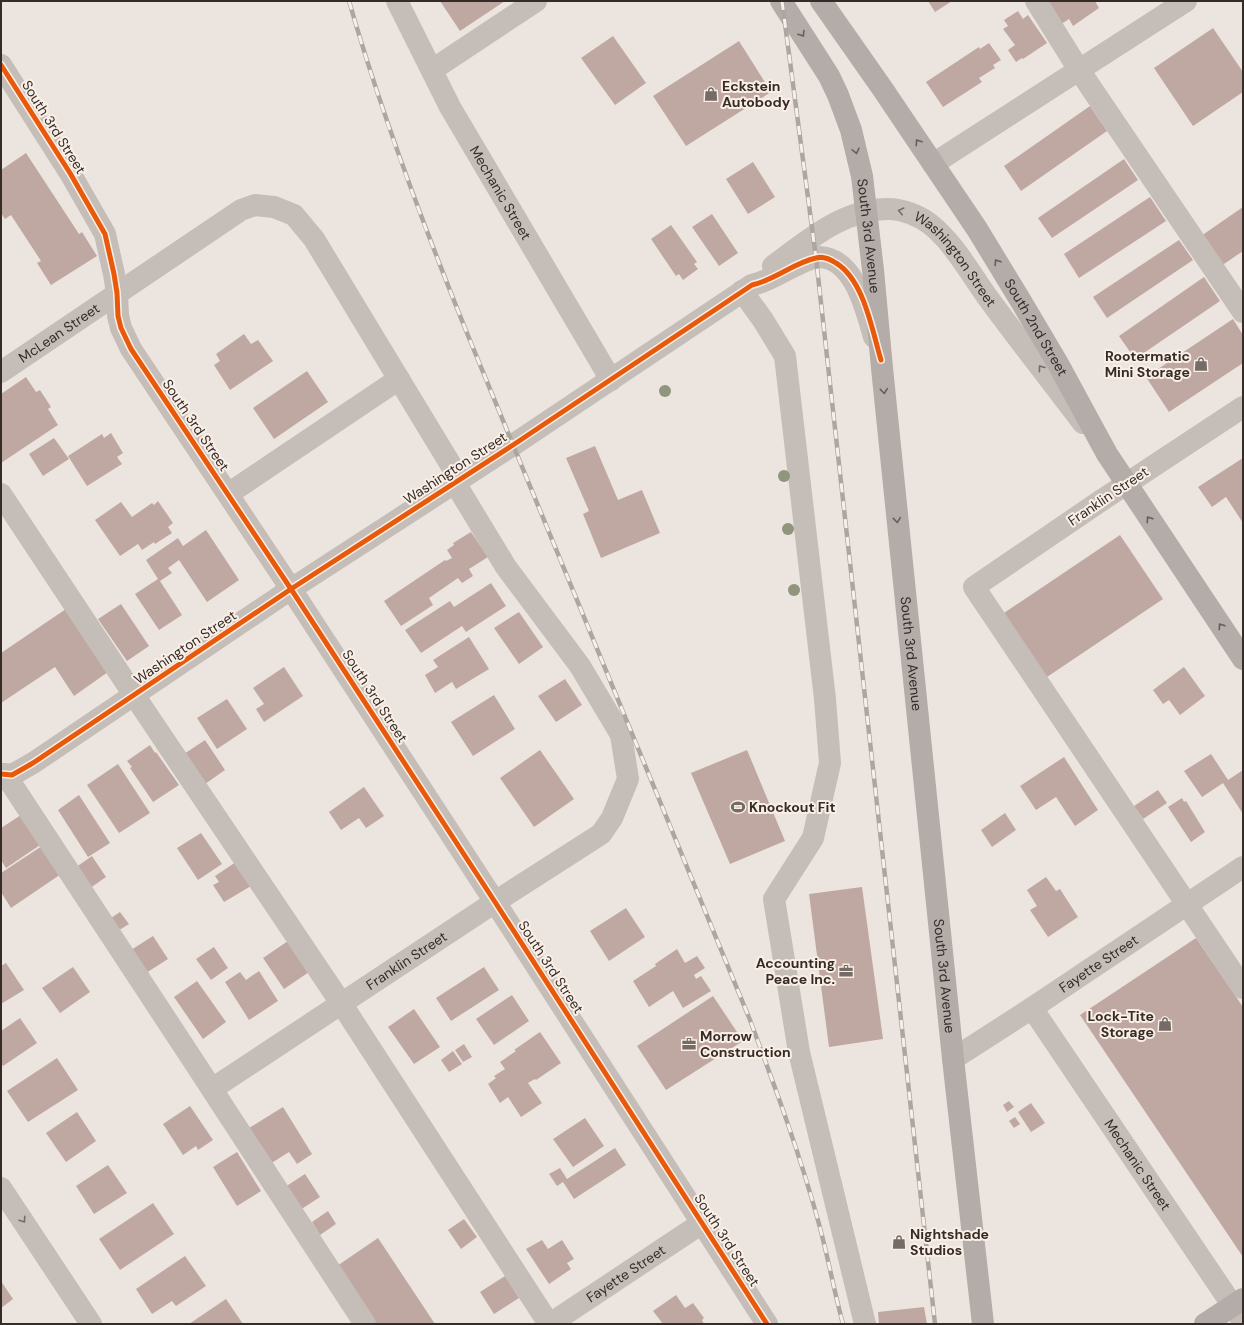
<svg xmlns="http://www.w3.org/2000/svg" width="1244" height="1325" font-family="'DM Sans',sans-serif">
<style>
.building{fill:#bfa8a1}
.lines{fill:none;stroke-linecap:round;stroke-linejoin:round}
.minor{stroke:#c5bdb8;stroke-width:22}
.major{stroke:#b3aca8;stroke-width:22}
.rail-casing{stroke:#aca6a3;stroke-width:4.5}
.rail{stroke:#f9efe6;stroke-width:3;stroke-dasharray:9;stroke-linecap:butt}
.cycleway-casing{stroke:#f9efe6;stroke-width:8}
.cycleway{stroke:#e8590c;stroke-width:5}
.tree{fill:#91957c}
.oneway{stroke:#675f5b}
.oneway2{stroke:#766d68}
.labels{text-anchor:middle;dominant-baseline:central;stroke-width:4;stroke-linejoin:round;paint-order:stroke}
.poi-label{font-size:14px;font-weight:bold;fill:#352b27;stroke:#f9efe6;text-anchor:start}
.street-label{font-size:14px;fill:#352b27;stroke:#f9efe6}
</style>
<rect width="100%" height="100%" fill="#ece5df"/>
<!-- building -->
<path class="building" d="M 440,1 L 505,1 L 460,31 Z
M 928,1 L 952,1 L 935,12 Z
M 1042,1 L 1095,1 L 1099,8 L 1073,26 L 1069,19 L 1058,26 Z
M 1018,11 L 1023,19 L 1028,15 L 1047,43 L 1023,59 L 1022,58 L 1016,62 L 1008,50 L 1015,45 L 1003,29 L 1008,26 L 1004,20 Z
M 1213,28 L 1243,72 L 1243,92 L 1193,126 L 1154,68 Z
M 613,36 L 646,83 L 615,105 L 581,58 Z
M 739,41 L 771,92 L 686,146 L 653,96 Z
M 989,43 L 1001,60 L 993,65 L 995,68 L 979,78 L 982,82 L 943,107 L 926,82 L 979,47 L 980,49 Z
M 1090,106 L 1107,131 L 1021,191 L 1004,166 Z
M 26,153 L 79,234 L 82,232 L 97,256 L 51,285 L 37,263 L 41,261 L 11,215 L 5,219 L 1,213 L 1,170 Z
M 1124,159 L 1138,180 L 1052,238 L 1038,218 Z
M 753,162 L 775,197 L 748,214 L 726,179 Z
M 1150,197 L 1166,221 L 1079,278 L 1064,254 Z
M 1243,207 L 1243,251 L 1221,266 L 1201,236 Z
M 712,214 L 738,253 L 719,266 L 692,227 Z
M 671,225 L 697,262 L 694,264 L 698,269 L 683,280 L 679,274 L 676,276 L 651,239 Z
M 1179,240 L 1193,260 L 1107,318 L 1093,297 Z
M 1204,277 L 1220,301 L 1135,359 L 1119,336 Z
M 1233,319 L 1243,335 L 1243,363 L 1169,412 L 1146,377 Z
M 244,334 L 251,344 L 258,340 L 273,361 L 230,390 L 214,365 L 220,361 L 216,354 Z
M 307,371 L 328,402 L 274,439 L 253,408 Z
M 26,377 L 36,392 L 40,390 L 51,407 L 48,409 L 58,425 L 1,463 L 1,394 Z
M 111,433 L 123,453 L 117,457 L 122,464 L 87,486 L 68,456 L 102,434 L 104,438 Z
M 54,438 L 69,459 L 43,476 L 29,454 Z
M 595,446 L 618,500 L 642,490 L 660,533 L 601,558 L 583,514 L 589,511 L 566,458 Z
M 1243,458 L 1243,523 L 1226,497 L 1212,507 L 1198,487 Z
M 158,501 L 173,523 L 168,527 L 172,533 L 155,544 L 154,542 L 142,550 L 138,544 L 120,556 L 95,520 L 121,502 L 132,517 L 152,503 L 154,505 Z
M 206,530 L 239,580 L 207,602 L 179,560 L 168,568 L 172,573 L 160,581 L 182,615 L 159,630 L 135,594 L 158,579 L 146,560 L 178,538 L 183,546 Z
M 471,532 L 488,557 L 469,569 L 473,576 L 462,583 L 458,578 L 429,598 L 433,605 L 401,626 L 384,601 L 445,560 L 446,561 L 452,558 L 447,550 L 454,545 L 453,543 Z
M 1120,535 L 1163,599 L 1044,679 L 1001,615 Z
M 491,583 L 506,606 L 466,632 L 462,626 L 421,653 L 405,630 L 450,601 L 454,607 Z
M 121,604 L 149,646 L 127,661 L 98,619 Z
M 66,609 L 108,672 L 74,696 L 55,667 L 1,703 L 1,653 Z
M 519,612 L 543,647 L 519,664 L 494,628 Z
M 469,637 L 489,669 L 456,689 L 452,682 L 435,693 L 425,675 L 438,667 L 433,660 Z
M 284,667 L 303,696 L 264,722 L 256,709 L 264,704 L 253,688 Z
M 1184,667 L 1205,696 L 1180,715 L 1169,700 L 1163,704 L 1153,690 Z
M 565,679 L 582,705 L 556,722 L 538,696 Z
M 494,695 L 515,729 L 473,756 L 451,722 Z
M 227,699 L 247,729 L 217,749 L 197,718 Z
M 205,740 L 225,770 L 205,784 L 184,754 Z
M 150,745 L 155,753 L 156,752 L 179,785 L 153,802 L 130,768 L 132,767 L 127,761 Z
M 540,750 L 574,799 L 534,827 L 500,778 Z
M 747,750 L 785,841 L 730,864 L 691,773 Z
M 1211,754 L 1228,780 L 1243,770 L 1243,814 L 1223,783 L 1202,797 L 1184,771 Z
M 1064,757 L 1098,810 L 1075,826 L 1056,797 L 1036,810 L 1020,786 Z
M 118,764 L 150,813 L 119,833 L 87,785 Z
M 364,787 L 384,816 L 366,828 L 359,818 L 341,830 L 329,812 Z
M 1158,790 L 1167,803 L 1143,819 L 1134,806 Z
M 79,795 L 110,843 L 88,857 L 58,810 Z
M 1182,798 L 1184,802 L 1186,801 L 1205,832 L 1191,842 L 1168,807 Z
M 1005,813 L 1016,830 L 992,847 L 981,830 Z
M 21,815 L 40,845 L 6,868 L 1,860 L 1,828 Z
M 201,833 L 222,864 L 198,880 L 177,848 Z
M 42,846 L 61,874 L 11,908 L 1,892 L 1,873 Z
M 92,856 L 106,877 L 86,891 L 72,870 Z
M 236,862 L 251,886 L 224,902 L 213,885 L 219,882 L 215,876 Z
M 1046,877 L 1056,891 L 1060,889 L 1078,917 L 1048,937 L 1030,910 L 1037,906 L 1027,890 Z
M 862,887 L 883,1039 L 829,1047 L 809,894 Z
M 626,908 L 645,937 L 609,961 L 590,931 Z
M 120,912 L 129,924 L 116,932 L 108,920 Z
M 153,936 L 168,959 L 146,973 L 131,950 Z
M 1196,938 L 1243,1007 L 1243,1257 L 1080,1015 Z
M 288,941 L 309,972 L 284,989 L 263,958 Z
M 214,947 L 228,968 L 211,980 L 196,959 Z
M 677,949 L 685,963 L 697,956 L 705,968 L 694,975 L 696,979 L 701,976 L 711,991 L 683,1008 L 673,991 L 649,1007 L 633,981 L 656,966 L 655,964 Z
M 6,963 L 24,990 L 1,1004 L 1,966 Z
M 73,967 L 90,992 L 60,1013 L 42,988 Z
M 484,967 L 499,990 L 451,1021 L 436,998 Z
M 259,971 L 278,1001 L 249,1020 L 225,982 L 240,972 L 246,980 Z
M 197,981 L 226,1022 L 203,1039 L 174,997 Z
M 512,995 L 529,1021 L 494,1045 L 476,1019 Z
M 713,996 L 743,1041 L 666,1090 L 637,1046 Z
M 414,1009 L 440,1047 L 414,1064 L 388,1027 Z
M 20,1018 L 37,1043 L 3,1066 L 1,1063 L 1,1031 Z
M 540,1032 L 561,1063 L 536,1080 L 535,1079 L 528,1083 L 542,1103 L 521,1117 L 508,1097 L 500,1103 L 488,1084 L 496,1078 L 494,1076 L 505,1069 L 500,1062 L 516,1051 L 514,1050 Z
M 464,1044 L 472,1057 L 463,1062 L 455,1050 Z
M 453,1051 L 462,1064 L 449,1072 L 441,1060 Z
M 57,1058 L 78,1090 L 28,1122 L 7,1091 Z
M 1009,1101 L 1014,1107 L 1007,1112 L 1003,1105 Z
M 1031,1103 L 1045,1123 L 1031,1132 L 1018,1112 Z
M 190,1106 L 213,1140 L 198,1150 L 196,1146 L 183,1155 L 163,1124 Z
M 283,1107 L 312,1154 L 297,1164 L 289,1152 L 270,1164 L 249,1128 Z
M 77,1112 L 96,1141 L 66,1162 L 46,1133 Z
M 1015,1117 L 1020,1124 L 1014,1128 L 1009,1121 Z
M 585,1118 L 604,1146 L 573,1167 L 553,1139 Z
M 615,1148 L 626,1165 L 574,1199 L 563,1182 L 557,1186 L 549,1174 L 560,1168 L 567,1179 Z
M 237,1152 L 261,1191 L 237,1206 L 213,1167 Z
M 108,1165 L 127,1193 L 94,1214 L 76,1186 Z
M 305,1174 L 320,1197 L 300,1210 L 285,1187 Z
M 153,1203 L 174,1234 L 120,1270 L 99,1239 Z
M 328,1211 L 336,1224 L 320,1235 L 312,1222 Z
M 464,1219 L 477,1237 L 461,1249 L 448,1230 Z
M 378,1238 L 435,1324 L 376,1324 L 337,1266 Z
M 542,1240 L 548,1249 L 562,1240 L 574,1259 L 567,1263 L 571,1269 L 549,1284 L 526,1249 Z
M 185,1256 L 206,1286 L 176,1306 L 172,1301 L 152,1314 L 136,1289 Z
M 505,1276 L 519,1298 L 494,1314 L 480,1292 Z
M 1,1281 L 13,1299 L 1,1308 Z
M 676,1295 L 685,1308 L 693,1303 L 704,1318 L 702,1320 L 704,1324 L 663,1324 L 653,1311 Z
M 226,1299 L 243,1324 L 189,1324 Z
M 924,1307 L 927,1324 L 879,1324 L 878,1312 Z"/>
<g class="lines">
<!-- minor -->
<g class="minor">
<path id="s1" d="M 397,1 L 450,107 L 611,380"/>
<path d="M 1036,1 L 1079,70 L 1243,312"/>
<path d="M 1,65 L 70,173 L 105,234 L 114,274 L 117,293 L 118,316 L 121,328 L 131,349 L 291,589 L 495,902 L 767,1324"/>
<path d="M 432,70 L 536,1"/>
<path d="M 933,164 L 1186,1"/>
<path id="s2" d="M 773,266 C 807,241 843,209 888,209 C 902,209 918,215 930,224 C 954,243 970,273 988,298 C 1019,340 1051,381 1083,423"/>
<path d="M 742,291 L 763,320 L 785,356 L 825,699 L 830,763 L 813,838 L 774,899 L 799,1052 L 865,1324"/>
<path id="s3" d="M 1,372 L 241,210 L 255,205 L 274,207 L 294,215 L 314,239 L 460,480"/>
<path d="M 1243,407 L 1099,502 L 974,587 L 1243,988"/>
<path d="M 1,494 L 134,695 L 341,1003 L 549,1324"/>
<path d="M 228,494 L 399,379"/>
<path d="M 1,774 L 12,775 L 33,763 L 291,589 L 513,445 L 752,285 C 770,281 782,271 799,264 C 805,261 814,257 820,257 C 855,259 866,310 874,337"/>
<path d="M 5,774 L 198,1068 L 365,1324"/>
<path id="s4" d="M 1032,1008 L 1243,1321"/>
<path id="s5" d="M 953,1059 L 1032,1008 L 1243,867"/>
<path id="s6" d="M 212,1089 L 495,902 L 601,834 L 612,818 L 628,779 L 621,735 L 580,666 L 506,567 L 455,483"/>
<path d="M 1,1188 L 91,1324"/>
<path id="s7" d="M 550,1324 L 702,1223"/>
</g>
<!-- major -->
<g class="major">
<path id="s8" d="M 781,1 L 829,76 L 838,95 L 851,130 L 862,176 L 873,270 L 882,368 L 953,1059 L 983,1324"/>
<path id="s9" d="M 821,1 L 882,88 L 977,229 L 1019,298 L 1057,362 L 1107,454 L 1243,659"/>
<path d="M 1205,1324 L 1243,1299"/>
</g>
<defs>
<path id="rail" d="M 349,1 C 382,116 424,227 469,338 L 750,1020 C 775,1087 800,1154 819,1224 C 828,1257 834,1291 843,1324
M 782,1 L 816,258 L 935,1324"/>
</defs>
<!-- rail casing -->
<use href="#rail" class="rail-casing"/>
<!-- rail -->
<use href="#rail" class="rail"/>
<defs>
<path id="cycleway" d="M 1,65 L 70,173 L 105,234 L 114,274 L 117,293 L 118,316 L 121,328 L 131,349 L 291,589 L 495,902 L 767,1324
M 1,774 L 12,775 L 33,763 L 291,589 L 513,445 L 752,285 C 775,280 793,263 816,258 C 823,256 830,259 836,263 C 864,280 872,330 881,360"/>
</defs>
<!-- cycleway casing -->
<use href="#cycleway" class="cycleway-casing"/>
<!-- cycleway -->
<use href="#cycleway" class="cycleway"/>
</g>
<!-- trees -->
<g class="tree">
<circle cx="665" cy="391" r="6"/>
<circle cx="784" cy="476" r="6"/>
<circle cx="788" cy="529" r="6"/>
<circle cx="794" cy="590" r="6"/>
</g>
<!-- one-way arrows -->
<defs><path id="oneway-chevron" d="M-2-3.5L2.5 0L-2 3.5" fill="none" stroke-width="1.6" stroke-linecap="round" stroke-linejoin="round"/></defs>
<g class="oneway">
<use href="#oneway-chevron" transform="translate(802 34) rotate(58)"/>
<use href="#oneway-chevron" transform="translate(918 142) rotate(-124)"/>
<use href="#oneway-chevron" transform="translate(856 151) rotate(77)"/>
<use href="#oneway-chevron" transform="translate(997 262) rotate(-122)"/>
<use href="#oneway-chevron" transform="translate(884 391) rotate(84)"/>
<use href="#oneway-chevron" transform="translate(1149 519) rotate(-124)"/>
<use href="#oneway-chevron" transform="translate(897 520) rotate(84)"/>
<use href="#oneway-chevron" transform="translate(1221 626) rotate(-124)"/>
</g>
<g class="oneway2">
<use href="#oneway-chevron" transform="translate(901 211) rotate(-167)"/>
<use href="#oneway-chevron" transform="translate(1041 368) rotate(-127)"/>
<use href="#oneway-chevron" transform="translate(23 1220) rotate(56)"/>
</g>
<!-- icons -->
<defs>
<symbol id="shop-bare" viewBox="-9 -9 18 18"><path d="M-5-2.5h2.3a2.7 3.5 0 0 1 5.4 0H5L5.5 6h-11ZM-1.5-2.5h3a1.5 2.3 0 0 0-3 0Z" fill="#756c67" stroke="#f9efe6" stroke-width="2.5" paint-order="stroke"/></symbol>
<symbol id="stadium-bare" viewBox="-9 -9 18 18"><path d="M0-5a6.5 5 0 1 0 0 10a6.5 5 0 1 0 0-10ZM-3.5-1.8h7v3.6h-7Z" fill="#756c67" stroke="#f9efe6" stroke-width="2.5" paint-order="stroke"/></symbol>
<symbol id="office-bare" viewBox="-9 -9 18 18"><path d="M-6-3h4V-5.5h4V-3h4V5H-6ZM-1-4.5V-3h2v-1.5ZM-6 0V1H6V0Z" fill="#756c67" stroke="#f9efe6" stroke-width="2.5" paint-order="stroke"/></symbol>
</defs>
<g fill-rule="evenodd">
<use href="#shop-bare" x="701" y="84" width="20" height="20"/>
<use href="#shop-bare" x="1191" y="354" width="20" height="20"/>
<use href="#stadium-bare" x="728" y="797" width="20" height="20"/>
<use href="#office-bare" x="836" y="961" width="20" height="20"/>
<use href="#shop-bare" x="1155" y="1014" width="20" height="20"/>
<use href="#office-bare" x="679" y="1034" width="20" height="20"/>
<use href="#shop-bare" x="889" y="1232" width="20" height="20"/>
</g>
<g class="labels">
<!-- poi labels -->
<g class="poi-label">
<text x="722" y="86">Eckstein<tspan x="722" dy="16">Autobody</tspan></text>
<text x="1190" y="356" text-anchor="end">Rootermatic<tspan x="1190" dy="16">Mini Storage</tspan></text>
<text x="749" y="807">Knockout Fit</text>
<text x="835" y="963" text-anchor="end">Accounting<tspan x="835" dy="16">Peace Inc.</tspan></text>
<text x="1154" y="1016" text-anchor="end">Lock-Tite<tspan x="1154" dy="16">Storage</tspan></text>
<text x="700" y="1036">Morrow<tspan x="700" dy="16">Construction</tspan></text>
<text x="910" y="1234">Nightshade<tspan x="910" dy="16">Studios</tspan></text>
</g>
<!-- street labels -->
<g class="street-label">
<text transform="translate(54 127) rotate(58)">South 3rd Street</text>
<text stroke="none"><textPath href="#s1" startOffset="218">Mechanic Street</textPath></text>
<text stroke="none"><textPath href="#s8" startOffset="255">South 3rd Avenue</textPath></text>
<text stroke="none"><textPath href="#s2" startOffset="219">Washington Street</textPath></text>
<text stroke="none"><textPath href="#s9" startOffset="391">South 2nd Street</textPath></text>
<text stroke="none"><textPath href="#s3" startOffset="70">McLean Street</textPath></text>
<text transform="translate(196 425) rotate(56)">South 3rd Street</text>
<text transform="translate(455 468) rotate(-33)">Washington Street</text>
<text transform="translate(1108 496) rotate(-34)">Franklin Street</text>
<text transform="translate(185 647) rotate(-34)">Washington Street</text>
<text stroke="none"><textPath href="#s8" startOffset="675">South 3rd Avenue</textPath></text>
<text transform="translate(375 696) rotate(57)">South 3rd Street</text>
<text stroke="none"><textPath href="#s6" startOffset="233">Franklin Street</textPath></text>
<text stroke="none"><textPath href="#s5" startOffset="174">Fayette Street</textPath></text>
<text transform="translate(551 967) rotate(57)">South 3rd Street</text>
<text stroke="none"><textPath href="#s8" startOffset="999">South 3rd Avenue</textPath></text>
<text stroke="none"><textPath href="#s4" startOffset="189">Mechanic Street</textPath></text>
<text transform="translate(727 1240) rotate(57)">South 3rd Street</text>
<text stroke="none"><textPath href="#s7" startOffset="91">Fayette Street</textPath></text>
</g>
</g>
<!-- border -->
<rect width="1244" height="1325" fill="none" stroke="#352b27" stroke-width="4"/>
</svg>
